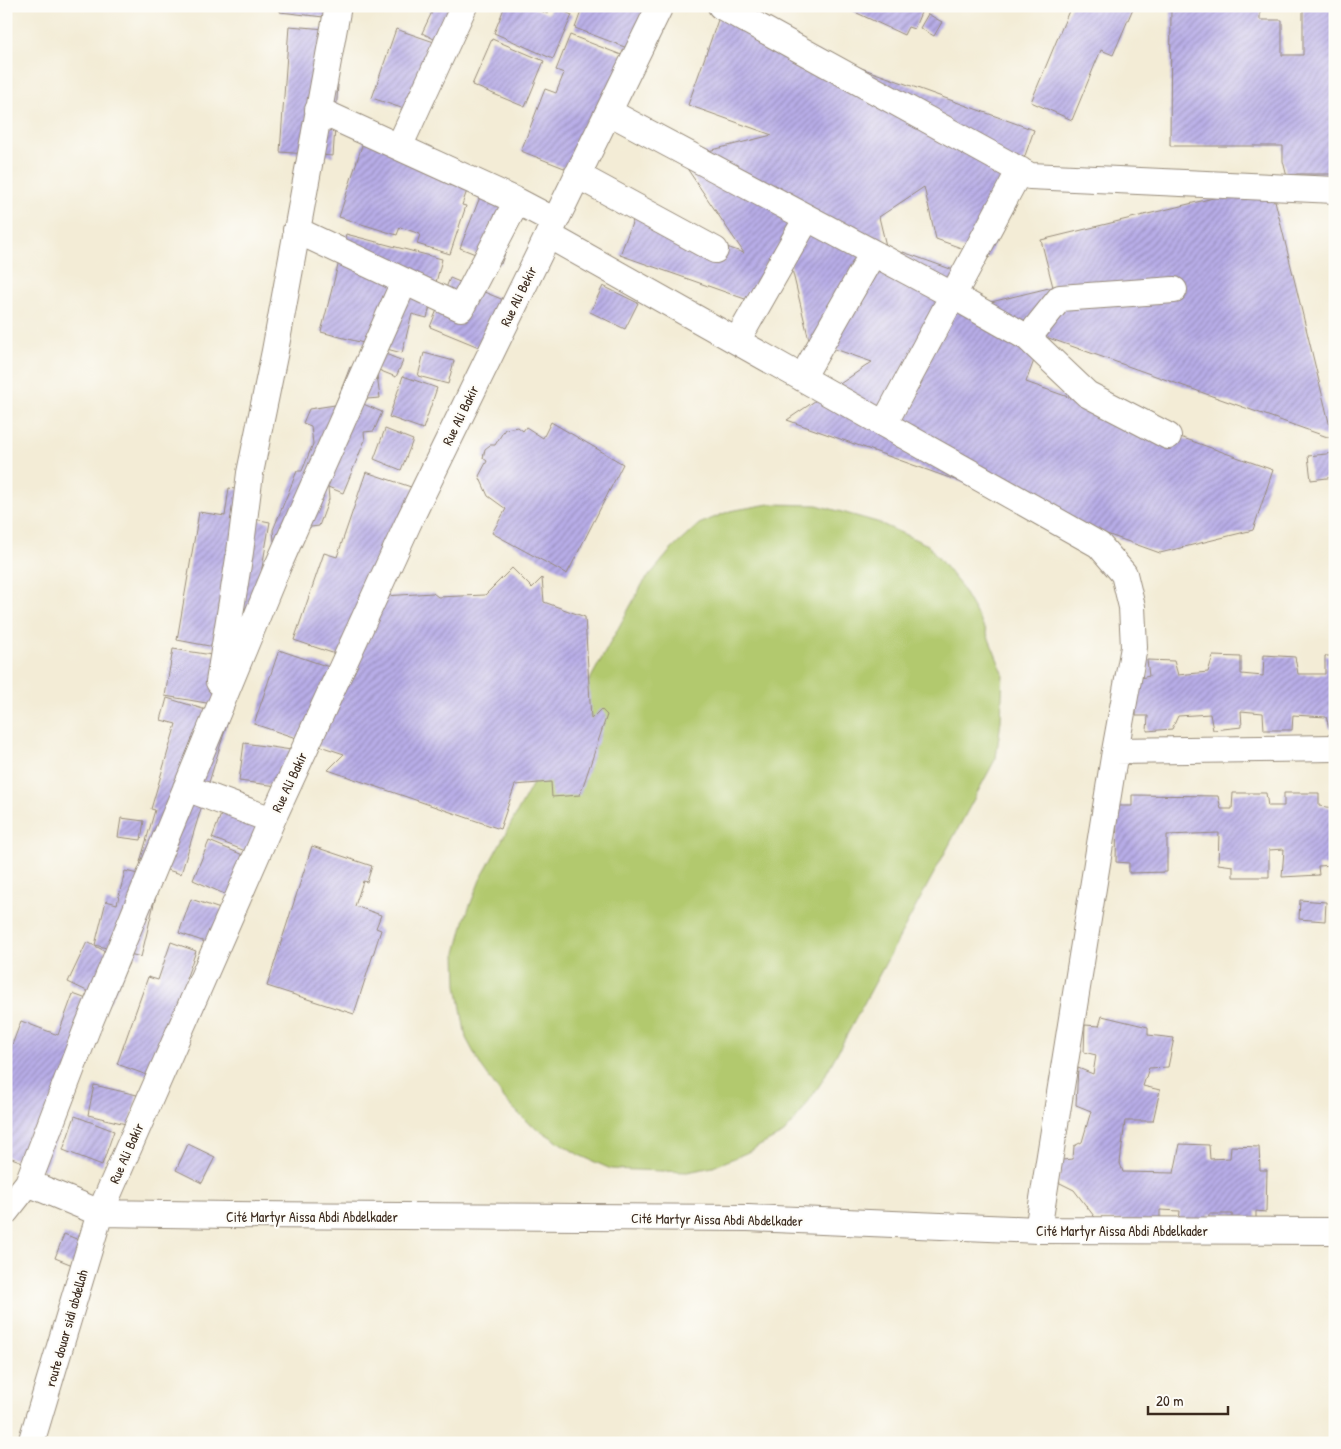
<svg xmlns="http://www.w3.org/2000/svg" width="1341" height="1449" font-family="'Patrick Hand',sans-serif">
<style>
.pitch{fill:#b2c96e;stroke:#767a46}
.building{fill:url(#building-hatch)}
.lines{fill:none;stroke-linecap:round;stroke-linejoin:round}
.minor-casing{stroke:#978b7a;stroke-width:28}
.minor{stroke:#fff;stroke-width:26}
.labels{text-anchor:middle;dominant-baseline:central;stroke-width:4.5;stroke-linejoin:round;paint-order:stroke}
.street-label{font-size:14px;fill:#3b2a1e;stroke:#fdfcf7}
</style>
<defs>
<pattern id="building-hatch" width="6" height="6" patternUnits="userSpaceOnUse" patternTransform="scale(1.25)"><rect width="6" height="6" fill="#b8ade8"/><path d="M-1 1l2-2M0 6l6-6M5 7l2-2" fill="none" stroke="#978dbb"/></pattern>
</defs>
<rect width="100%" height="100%" fill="#fdfcf7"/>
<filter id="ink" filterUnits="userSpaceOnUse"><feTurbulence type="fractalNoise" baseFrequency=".02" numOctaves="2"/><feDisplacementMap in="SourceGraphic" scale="10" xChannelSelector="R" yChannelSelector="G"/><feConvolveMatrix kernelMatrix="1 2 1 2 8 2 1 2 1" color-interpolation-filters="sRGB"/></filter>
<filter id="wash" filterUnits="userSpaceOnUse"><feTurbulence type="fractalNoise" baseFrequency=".0096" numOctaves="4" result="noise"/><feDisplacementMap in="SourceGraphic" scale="20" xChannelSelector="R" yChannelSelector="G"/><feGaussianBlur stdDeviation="1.12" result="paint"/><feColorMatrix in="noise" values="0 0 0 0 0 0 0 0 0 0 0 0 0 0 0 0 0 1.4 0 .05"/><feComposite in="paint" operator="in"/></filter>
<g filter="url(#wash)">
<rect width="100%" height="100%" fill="#f3ecd6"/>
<!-- pitch -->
<path class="pitch" d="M 769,504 L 817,505 L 877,522 L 928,545 L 960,585 L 985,629 L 1003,673 L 1001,721 L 996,758 L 821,1083 L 800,1114 L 784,1133 L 746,1153 L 713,1167 L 687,1172 L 611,1169 L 579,1155 L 527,1122 L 505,1100 L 481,1066 L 466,1038 L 457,985 L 456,953 L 465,918 L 480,880 L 643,583 L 671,550 L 699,524 L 730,511 Z"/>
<g id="blocks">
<!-- building -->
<path class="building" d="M 281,6 L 333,6 L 332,18 L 280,12 Z
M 419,6 L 463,6 L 436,40 L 422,33 L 432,12 Z
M 505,6 L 530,6 L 548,14 L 552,6 L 572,15 L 553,59 L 494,33 Z
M 583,6 L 660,6 L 635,51 L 575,28 Z
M 842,6 L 919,6 L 923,8 L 914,29 L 908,27 L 904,35 Z
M 1071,6 L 1134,6 L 1113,55 L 1101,50 L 1072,120 L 1031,102 Z
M 1171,6 L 1260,6 L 1260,20 L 1282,20 L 1282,55 L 1303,55 L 1303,6 L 1335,6 L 1335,174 L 1297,174 L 1287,177 L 1283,161 L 1283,146 L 1170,146 Z
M 928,14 L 942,22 L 934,36 L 920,28 Z
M 719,17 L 1034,130 L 989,258 L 936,239 L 924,187 L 879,217 L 894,279 L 903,252 L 970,276 L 958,310 L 1053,287 L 1041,240 L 1271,184 L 1333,439 L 1043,336 L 1026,382 L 1273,470 L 1253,530 L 1160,553 L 787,420 L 872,362 L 809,340 L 785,240 L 762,305 L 620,255 L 635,215 L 744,253 L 680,158 L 772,135 L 688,105 Z
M 289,26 L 326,29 L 321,83 L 338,85 L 333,156 L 280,152 Z
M 396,29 L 440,44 L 416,113 L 372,98 Z
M 570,35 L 624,56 L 582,175 L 521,151 L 545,89 L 556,93 L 564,73 L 556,70 Z
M 492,39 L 544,61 L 525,107 L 472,85 Z
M 365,136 L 471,179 L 462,205 L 466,206 L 450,254 L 417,244 L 420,234 L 400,227 L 397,235 L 339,217 Z
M 487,179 L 527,194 L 501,264 L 460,248 Z
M 346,234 L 442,259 L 427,318 L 412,314 L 402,353 L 321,332 Z
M 450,278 L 511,303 L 491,352 L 430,327 Z
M 603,286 L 638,303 L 625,329 L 590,312 Z
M 383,353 L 403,361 L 396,377 L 376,369 Z
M 424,353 L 454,361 L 448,384 L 418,376 Z
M 350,367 L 373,376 L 377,375 L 380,398 L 354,400 L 382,412 L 374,431 L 364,432 L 365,440 L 343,493 L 328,487 L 329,499 L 319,526 L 303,528 L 299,538 L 274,541 L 273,530 L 297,471 L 302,471 L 313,444 L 311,426 L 303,423 L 309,409 L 335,405 Z
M 403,376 L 437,388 L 423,429 L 389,417 Z
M 551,422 L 623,464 L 567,574 L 492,533 L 506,509 L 488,496 L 479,476 L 487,461 L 483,458 L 485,449 L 490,445 L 495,445 L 505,429 L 518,427 L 523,431 L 526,427 L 543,438 Z
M 385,429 L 413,440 L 401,470 L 374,459 Z
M 1335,453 L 1335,477 L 1311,480 L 1308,456 Z
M 366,472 L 420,490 L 384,596 L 433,593 L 438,597 L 485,595 L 512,568 L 532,588 L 542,578 L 544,602 L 585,617 L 591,719 L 601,709 L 607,715 L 580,795 L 552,797 L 551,782 L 515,785 L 500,829 L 328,770 L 344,754 L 254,724 L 279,650 L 332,668 L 350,659 L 294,640 L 324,553 L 337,557 Z
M 229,488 L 259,493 L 254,519 L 270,522 L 247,653 L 177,640 L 199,512 L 225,516 Z
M 173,649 L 238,659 L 230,707 L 165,696 Z
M 1264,655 L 1295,657 L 1298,674 L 1325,674 L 1325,656 L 1335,656 L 1335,729 L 1330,729 L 1326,717 L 1293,715 L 1292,730 L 1264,730 L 1263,713 L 1241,711 L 1242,727 L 1213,730 L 1210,714 L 1178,716 L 1172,729 L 1147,731 L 1148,716 L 1136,716 L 1137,679 L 1149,676 L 1147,660 L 1174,661 L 1178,675 L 1208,672 L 1213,656 L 1241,657 L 1241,674 L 1263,676 Z
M 167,698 L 229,717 L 181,874 L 140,862 L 155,810 L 151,809 L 176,724 L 161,720 Z
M 244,743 L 298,751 L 293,788 L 239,781 Z
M 1233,793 L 1266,793 L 1268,806 L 1284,806 L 1284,793 L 1319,793 L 1319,806 L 1335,808 L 1334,865 L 1318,866 L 1319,875 L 1282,877 L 1284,849 L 1269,850 L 1269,877 L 1233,877 L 1233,866 L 1218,864 L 1219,833 L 1167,835 L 1167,872 L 1129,873 L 1129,863 L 1116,862 L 1117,806 L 1132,806 L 1132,795 L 1218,796 L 1221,809 L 1232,809 Z
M 225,804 L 271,822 L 258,856 L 212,838 Z
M 121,818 L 144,821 L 141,840 L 118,837 Z
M 209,841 L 255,860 L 238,900 L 193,880 Z
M 312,846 L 372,866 L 367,882 L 363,881 L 355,906 L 381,915 L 376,928 L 381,930 L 354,1014 L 267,986 Z
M 125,871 L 160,879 L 141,957 L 95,945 L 106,901 L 117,904 Z
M 191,899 L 229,912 L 217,946 L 179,933 Z
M 1300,900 L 1326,902 L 1325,921 L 1299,919 Z
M 87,942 L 129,963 L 110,1002 L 68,982 Z
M 171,942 L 196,951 L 186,979 L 206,986 L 163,1081 L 117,1064 L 148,977 L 158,980 Z
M 73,994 L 106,1006 L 45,1170 L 6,1156 L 6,1082 L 10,1072 L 6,1070 L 6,1061 L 21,1021 L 58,1035 Z
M 1102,1016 L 1148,1027 L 1148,1035 L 1174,1038 L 1168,1067 L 1149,1068 L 1143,1086 L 1160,1090 L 1153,1121 L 1125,1121 L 1120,1163 L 1123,1172 L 1174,1173 L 1180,1144 L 1209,1145 L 1210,1159 L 1230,1158 L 1231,1146 L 1259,1147 L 1260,1170 L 1267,1170 L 1266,1212 L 1256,1211 L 1256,1224 L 1232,1223 L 1232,1214 L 1209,1214 L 1209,1222 L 1179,1221 L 1180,1211 L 1160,1210 L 1160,1221 L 1097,1220 L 1074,1190 L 1058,1182 L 1062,1160 L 1073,1159 L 1074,1146 L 1082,1142 L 1091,1111 L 1076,1105 L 1078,1068 L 1093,1074 L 1096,1055 L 1084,1052 L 1085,1025 L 1099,1026 Z
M 94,1085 L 137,1095 L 130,1125 L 88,1115 Z
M 75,1116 L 114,1131 L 102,1165 L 63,1150 Z
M 188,1144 L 215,1157 L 202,1183 L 176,1170 Z
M 64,1234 L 94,1246 L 85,1270 L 55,1258 Z"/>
</g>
</g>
<g filter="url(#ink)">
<use href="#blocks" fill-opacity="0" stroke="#978b7a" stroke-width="1"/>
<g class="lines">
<defs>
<path id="minor" d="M 721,6 L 1030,176 L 1335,190
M 318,110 L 517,201 L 555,221
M 609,112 L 952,295 L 1028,338 L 1060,298 L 1174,290
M 399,147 L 464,6
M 577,175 L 715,250
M 296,230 L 461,308 L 517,201
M 548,235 L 1099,545 L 1124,574 L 1132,607 L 1134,647 L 1115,751 L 1038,1230
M 404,282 L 277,568 L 86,1031 L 28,1183 L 100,1213 L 230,1215 L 748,1218 L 1038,1230 L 1335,1231
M 1028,338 L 1087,394 L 1168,436
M 737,341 L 807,218
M 802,378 L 873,253
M 884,424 L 1020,170
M 219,682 L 240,552 L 250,473 L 275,351 L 338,6
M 1115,751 L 1335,748
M 186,788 L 272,820
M 6,1211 L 28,1183
M 31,1443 L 100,1213 L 272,820 L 410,519 L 660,6"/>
</defs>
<!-- minor casing -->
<use href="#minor" class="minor-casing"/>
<!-- minor -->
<use href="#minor" class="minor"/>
</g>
</g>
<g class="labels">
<!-- street labels -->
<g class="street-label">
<text transform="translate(518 296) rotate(-64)">Rue Ali Bekir</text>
<text transform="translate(460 415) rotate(-64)">Rue Ali Bakir</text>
<text transform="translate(289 782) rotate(-65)">Rue Ali Bakir</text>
<text transform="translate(126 1153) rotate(-66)">Rue Ali Bakir</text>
<text x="312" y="1216">Cité Martyr Aissa Abdi Abdelkader</text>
<text transform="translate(717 1219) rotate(1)">Cité Martyr Aissa Abdi Abdelkader</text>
<text x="1122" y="1230">Cité Martyr Aissa Abdi Abdelkader</text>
<text transform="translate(66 1328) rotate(-74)">route douar sidi abdellah</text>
</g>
</g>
<!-- margin -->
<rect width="1341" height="1449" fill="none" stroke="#fdfcf7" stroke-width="25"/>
<!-- scale -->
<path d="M1148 1406v8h80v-8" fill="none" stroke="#3b2a1e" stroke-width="2.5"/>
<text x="1156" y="1406" font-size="15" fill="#3b2a1e" stroke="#fdfcf7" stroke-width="4" paint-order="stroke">20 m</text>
</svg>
